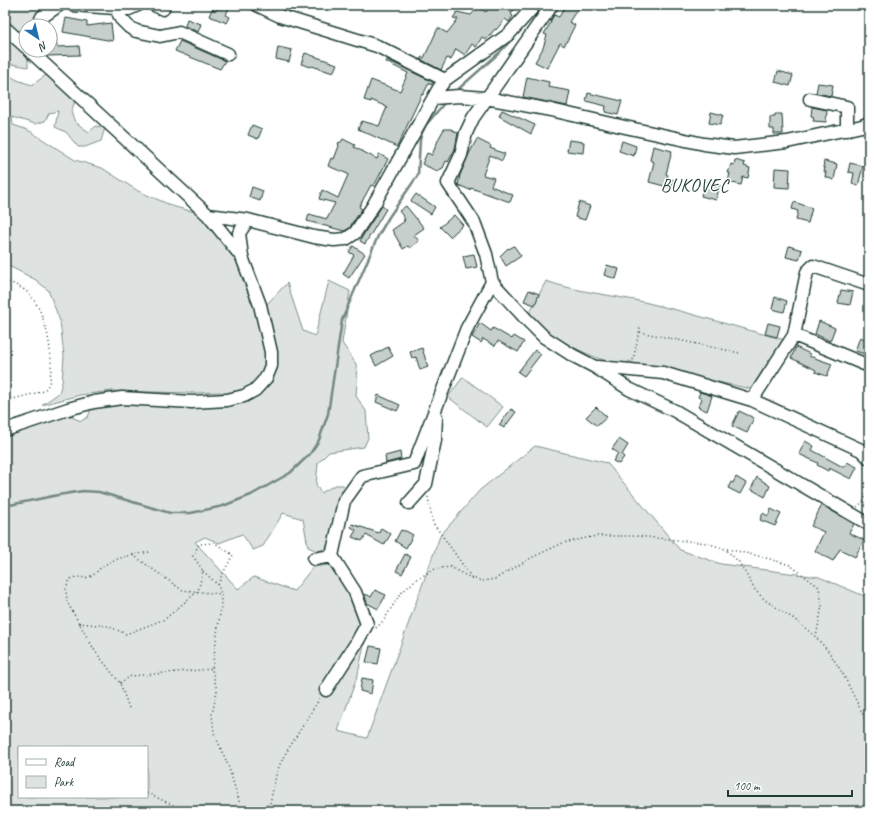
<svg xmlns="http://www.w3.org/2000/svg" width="874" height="816" font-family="Caveat,sans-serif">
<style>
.green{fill:#dee3e2;stroke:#7e908b;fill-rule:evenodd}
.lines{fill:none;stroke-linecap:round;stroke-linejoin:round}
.stream{stroke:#758883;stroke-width:2.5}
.building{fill:#c7cfcc;stroke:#1f3d34}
.minor-casing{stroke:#1f3d34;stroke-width:15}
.path{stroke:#1f3d34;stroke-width:1.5;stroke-dasharray:1 3;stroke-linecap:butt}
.minor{stroke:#fff;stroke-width:12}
.labels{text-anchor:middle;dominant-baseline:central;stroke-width:3;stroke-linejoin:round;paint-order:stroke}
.quarter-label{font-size:18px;letter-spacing:1px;fill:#1f3d34;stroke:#fff}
</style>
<rect width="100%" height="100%" fill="#fff"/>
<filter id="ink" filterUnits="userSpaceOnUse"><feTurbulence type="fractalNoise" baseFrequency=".025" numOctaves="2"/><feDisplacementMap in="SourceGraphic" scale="8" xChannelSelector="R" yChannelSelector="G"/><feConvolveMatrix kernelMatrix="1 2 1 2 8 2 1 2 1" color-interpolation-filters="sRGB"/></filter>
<g filter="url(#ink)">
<!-- green -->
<path class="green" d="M 5,5 L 49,5 C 41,9 36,18 33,26 L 26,26 L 26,39 L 5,20 Z
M 5,33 L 28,59 L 28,67 L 11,64 L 5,60 Z
M 5,73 L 17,80 L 32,85 L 49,73 L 75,101 L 71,112 L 75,122 L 89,132 L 96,126 L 105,128 L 101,141 L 85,147 L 78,147 L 66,132 L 55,127 L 58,111 L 49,113 L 45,121 L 35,124 L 12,117 L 13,125 L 28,130 L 75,160 L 102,168 L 138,191 L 175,207 L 199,213 L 238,258 L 265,341 L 265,368 L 258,379 L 249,388 L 235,396 L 220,392 L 193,393 L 112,391 L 80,395 L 42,405 L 59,393 L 62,382 L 64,356 L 60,321 L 48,290 L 36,280 L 5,264 Z
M 329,281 L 350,291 L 342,343 L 356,364 L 357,381 L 356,396 L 366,411 L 368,438 L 364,447 L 329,452 L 318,463 L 316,485 L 321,493 L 335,485 L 343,485 L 346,489 L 333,535 L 325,549 L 317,551 L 308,547 L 303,519 L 283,513 L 263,546 L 253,550 L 242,534 L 219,543 L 205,537 L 195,542 L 238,589 L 254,577 L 294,591 L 313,567 L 335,564 L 367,630 L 358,674 L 338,731 L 367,738 L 440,536 L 480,490 L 535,446 L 607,463 L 680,550 L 721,564 L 819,577 L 869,598 L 869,811 L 5,811 L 5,435 L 67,415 L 81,421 L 88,417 L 91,409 L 114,403 L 169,406 L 228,407 L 249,400 L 266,387 L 273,376 L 277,363 L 275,340 L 266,305 L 287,283 L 303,331 L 315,336 ZM 19,747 L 147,747 L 147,797 L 19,797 Z
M 546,281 C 577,292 612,295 644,302 C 692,313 738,328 785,340 L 754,388 L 751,389 L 638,365 L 629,361 L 627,364 C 608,366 566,345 550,333 C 543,327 536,320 529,314 Z
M 463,377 L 503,407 L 487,427 L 448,397 Z"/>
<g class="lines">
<!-- stream -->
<path class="stream" d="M 455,92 L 499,53 L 534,15
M 5,506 L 58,495 L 83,491 L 99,492 L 170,513 L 191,513 L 223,506 L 251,495 L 290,473 L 310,454 L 319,440 L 328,414 L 342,320 L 378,236 L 389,217 L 418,175 L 420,140 L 422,133 L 426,125 L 446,101"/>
</g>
<!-- building -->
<path class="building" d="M 219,5 L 230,5 L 226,15 L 230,17 L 227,23 L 209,16 L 212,9 L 216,11 Z
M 491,5 L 517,5 L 511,14 L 513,16 L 509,22 L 505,19 L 496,30 L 495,29 L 486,40 L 482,37 L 476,47 L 472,44 L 465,55 L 456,49 L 451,60 L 447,58 L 441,70 L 420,59 L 422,57 L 424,58 L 438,28 L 447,33 L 458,19 L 453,18 L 457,12 L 471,15 L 478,7 L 486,12 Z
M 566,5 L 580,5 L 569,22 L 575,25 L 568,39 L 564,46 L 560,43 L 547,68 L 535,62 L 543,48 L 547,35 L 544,34 L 551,22 L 550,22 L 554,15 L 559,17 Z
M 66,18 L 87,22 L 87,26 L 111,23 L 113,41 L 63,32 Z
M 187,19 L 201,24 L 198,32 L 185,26 Z
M 50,34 L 56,34 L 57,47 L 79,46 L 80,55 L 47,56 L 47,50 L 50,50 Z
M 180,41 L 225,61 L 220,69 L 175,51 Z
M 278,47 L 292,50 L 289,62 L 276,59 Z
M 305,53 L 337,64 L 333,73 L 312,66 L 311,67 L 301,64 Z
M 387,60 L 433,82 L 431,85 L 429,83 L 423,95 L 422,94 L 397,147 L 358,129 L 362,121 L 379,126 L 387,107 L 371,100 L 371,102 L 364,100 L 371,80 L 400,91 L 408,73 L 386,62 Z
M 778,71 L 793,75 L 790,86 L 775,82 Z
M 527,77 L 549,82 L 548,87 L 570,91 L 567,106 L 523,97 Z
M 818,83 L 833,85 L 831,96 L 816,93 Z
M 588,93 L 622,101 L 618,115 L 605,112 L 606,106 L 586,101 Z
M 812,107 L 827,110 L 826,122 L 813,121 L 814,117 L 811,116 Z
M 502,110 L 535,125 L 531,134 L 499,116 Z
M 711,112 L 723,115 L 720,125 L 709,123 Z
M 775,114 L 782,114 L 783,134 L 774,134 L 774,129 L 770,129 L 770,117 L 775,117 Z
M 252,125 L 262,129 L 258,139 L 248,135 Z
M 444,129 L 451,129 L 458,133 L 455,149 L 448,162 L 446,161 L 443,168 L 437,171 L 422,164 L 427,153 L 432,155 L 439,138 Z
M 343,139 L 355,145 L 354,147 L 377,159 L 379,154 L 388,159 L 374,186 L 371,185 L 359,207 L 362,209 L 354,221 L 353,221 L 350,228 L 344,231 L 307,221 L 309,214 L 327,219 L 335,203 L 319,199 L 322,190 L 338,198 L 348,175 L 348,174 L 328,166 L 331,158 L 334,159 L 339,146 L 338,143 L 341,142 Z
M 477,139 L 491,146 L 490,148 L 505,154 L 502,161 L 490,155 L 483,175 L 494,178 L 491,186 L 513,195 L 510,202 L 471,188 L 470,190 L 458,185 L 460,175 L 469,154 Z
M 569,140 L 584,142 L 583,153 L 567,151 Z
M 622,141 L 636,146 L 634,156 L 619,151 Z
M 653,146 L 672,151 L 666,174 L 668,175 L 667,178 L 674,180 L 672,188 L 649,182 L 654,162 L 650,160 Z
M 735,160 L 745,163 L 744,166 L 750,168 L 748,178 L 743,177 L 741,185 L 728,182 L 730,173 L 728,173 L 731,164 L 734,165 Z
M 824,161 L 837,164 L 834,180 L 825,177 L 826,172 L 824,172 L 825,168 L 823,168 Z
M 850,163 L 863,166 L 858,186 L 852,184 L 854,173 L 848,172 Z
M 775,168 L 790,169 L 789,188 L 774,187 Z
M 705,181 L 720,185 L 716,200 L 701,196 Z
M 252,187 L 263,191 L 260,201 L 249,197 Z
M 416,194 L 435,207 L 431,214 L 411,201 Z
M 579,202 L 590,206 L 585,220 L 575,217 Z
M 794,202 L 812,208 L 808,223 L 796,220 L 798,211 L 792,209 Z
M 382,206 L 386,209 L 365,244 L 360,241 L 365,232 Z
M 406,206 L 424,228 L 414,235 L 419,241 L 410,248 L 408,246 L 403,249 L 392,230 L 405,221 L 403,220 L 405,219 L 399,211 Z
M 454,215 L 463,225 L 450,237 L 440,227 Z
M 353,246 L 365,254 L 349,278 L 343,274 L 354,255 L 349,252 Z
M 514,246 L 521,256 L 506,266 L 500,256 L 508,248 L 509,249 Z
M 789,246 L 802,250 L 799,260 L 786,257 Z
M 474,254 L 477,267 L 466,269 L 463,256 Z
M 607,265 L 619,269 L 616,279 L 604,275 Z
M 529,290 L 539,294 L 535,305 L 524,301 Z
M 841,290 L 853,292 L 850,305 L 838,303 Z
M 775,297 L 787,301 L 784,312 L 772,309 Z
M 819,321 L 835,328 L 830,341 L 815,334 Z
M 480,323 L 491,331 L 493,328 L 512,339 L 514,336 L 524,342 L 518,352 L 498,341 L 495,346 L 483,339 L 481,343 L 472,337 Z
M 768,323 L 780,326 L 777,337 L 765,334 Z
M 860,337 L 869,341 L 865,354 L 855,351 Z
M 388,347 L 393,356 L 376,366 L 371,356 Z
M 796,347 L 810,354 L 809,356 L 832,364 L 827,376 L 815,372 L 816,370 L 791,358 Z
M 422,348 L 428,367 L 420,370 L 416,357 L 412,358 L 410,352 Z
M 535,350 L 541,354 L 524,376 L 518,372 Z
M 700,392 L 712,396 L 707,411 L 698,407 L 702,399 L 698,397 Z
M 378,395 L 400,405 L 397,411 L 376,402 Z
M 596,407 L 607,417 L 597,426 L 586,417 Z
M 511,409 L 516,412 L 504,428 L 499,425 Z
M 739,411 L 754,418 L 747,433 L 732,426 Z
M 619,439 L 628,445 L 622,455 L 624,457 L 619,464 L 613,461 L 618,453 L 612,449 Z
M 805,441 L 814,446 L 812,450 L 843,467 L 845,467 L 847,462 L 857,467 L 851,479 L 829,468 L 828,471 L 817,465 L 818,463 L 799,454 Z
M 400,452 L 401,459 L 386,463 L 385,456 Z
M 736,477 L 746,483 L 740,494 L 728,488 L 731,482 L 733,483 Z
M 757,477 L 770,486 L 765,497 L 751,489 Z
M 822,505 L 854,524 L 849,533 L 864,540 L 855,557 L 840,549 L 833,561 L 815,551 L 824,532 L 811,526 Z
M 771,509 L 781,514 L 775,526 L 760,520 L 763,513 L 768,516 Z
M 352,524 L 379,533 L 381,528 L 391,534 L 384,545 L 366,535 L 362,541 L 352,537 L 356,530 L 351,527 Z
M 401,530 L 404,531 L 406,531 L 413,535 L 406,548 L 395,541 Z
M 405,554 L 411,557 L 402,574 L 396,571 Z
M 375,590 L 386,595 L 378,609 L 367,603 L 365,596 L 366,594 L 371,597 Z
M 370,646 L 381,648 L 378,664 L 366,662 Z
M 362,678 L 373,680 L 371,694 L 360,691 Z"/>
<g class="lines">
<defs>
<path id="minor" d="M 73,5 L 129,9 L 138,5
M 154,5 L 163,9
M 257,5 L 280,16 L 377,46 L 445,80
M 552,5 L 473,118 L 466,133 L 461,155 L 448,183 L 474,222 L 486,254 L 492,282 L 526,319 L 544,337 L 572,355 L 595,367 L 629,389 L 675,411 L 867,523
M 116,8 L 121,19 L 129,27 L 136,31 L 160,36 L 179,32 L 228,54
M 38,26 L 42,17 L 59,5
M 5,28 L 26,47
M 29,50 L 208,215 L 242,257
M 434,98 L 459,96 L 486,98 L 551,110 L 625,127 L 704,144 L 734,148 L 787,142 L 862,126 L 869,123
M 810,99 L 847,107 L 847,130
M 208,215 L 248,220 L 314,237 L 334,240 L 346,239 L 355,233 L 373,206 L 439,88 L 445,80 L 509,34 L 535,5
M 794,335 L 869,366
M 598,367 L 663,373 L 752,400 L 861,450 L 869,458
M 752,400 L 794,335 L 807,272 L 813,266 L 869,285
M 5,430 L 68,409 L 94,402 L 122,398 L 192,402 L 227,400 L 244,396 L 255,390 L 266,378 L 271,366 L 271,352 L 260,305 L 242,257 L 239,233 L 248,220
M 409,503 L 426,484 L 435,440 L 436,417
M 314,559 L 332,556
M 326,690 L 357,642 L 367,624 L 355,592 L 332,556 L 344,501 L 362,476 L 414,464 L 467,328 L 492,282"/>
</defs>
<!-- minor casing -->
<use href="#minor" class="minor-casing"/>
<!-- path -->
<path class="path" d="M 5,281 C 13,283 21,287 27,292 C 45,309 52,347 51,371 C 50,375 51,379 49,383 C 48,386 46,388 44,391 L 5,401
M 640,332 L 740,353
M 633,360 L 640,328
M 428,497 L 433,523 L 449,545 L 471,577
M 857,507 L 863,502 L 869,488
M 727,549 L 763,557 L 790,565 L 819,587 L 822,606 L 816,637
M 133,555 L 182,590 L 221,594
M 203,571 L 218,585
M 79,623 L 108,626 L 126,634 L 165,619 L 198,591 L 203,571 L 193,556 L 199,544 L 215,543 L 233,555 L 221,577 L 218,585 L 221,594 L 221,607 L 212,669 L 217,691 L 212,714 L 214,733 L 228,765 L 239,801 L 238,811
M 376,628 L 384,620 L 400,594 L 417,579 L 435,569 L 450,567 L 471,578 L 482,581 L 495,579 L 533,557 L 563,543 L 596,536 L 636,536 L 707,543 L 725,549 L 739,562 L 755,590 L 765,600 L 794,619 L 816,637 L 829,652 L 843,674 L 869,727
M 120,683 L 131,676 L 212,669
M 129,708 L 120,683 L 95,651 L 67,602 L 66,589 L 70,579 C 80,575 82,579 88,577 C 95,576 98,569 103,566 C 117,557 132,555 149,552
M 147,793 L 186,811
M 261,811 L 270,803 L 277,771 L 284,756 L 320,698"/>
<!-- minor -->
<use href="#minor" class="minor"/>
</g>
</g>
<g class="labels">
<!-- quarter labels -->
<g class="quarter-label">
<text x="695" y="185">BUKOVEC</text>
</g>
</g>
<!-- margin -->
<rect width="874" height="816" fill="none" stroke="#fff" stroke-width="20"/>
<rect x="10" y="10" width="854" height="796" fill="none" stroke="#1f3d34" stroke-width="1.5" filter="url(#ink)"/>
<!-- legend -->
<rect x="18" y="746" width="130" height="52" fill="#ffffff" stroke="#a5b1ae"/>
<rect x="26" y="759" width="20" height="6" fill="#ffffff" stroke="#a5b1ae"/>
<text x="54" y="766" font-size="12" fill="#1f3d34">Road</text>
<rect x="26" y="776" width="20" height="12" fill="#dee3e2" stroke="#a5b1ae"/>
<text x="54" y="786" font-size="12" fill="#1f3d34">Park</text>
<!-- north arrow -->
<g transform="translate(38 38) rotate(145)"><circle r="19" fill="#ffffff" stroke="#a5b1ae"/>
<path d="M0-3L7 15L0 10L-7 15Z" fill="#1f6fb2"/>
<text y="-6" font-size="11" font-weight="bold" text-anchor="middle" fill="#1f3d34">N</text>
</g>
<!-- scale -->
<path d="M728 790v6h124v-6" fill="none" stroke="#1f3d34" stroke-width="2"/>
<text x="734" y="790" font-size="12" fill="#1f3d34" stroke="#ffffff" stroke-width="3" paint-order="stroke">100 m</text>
</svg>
